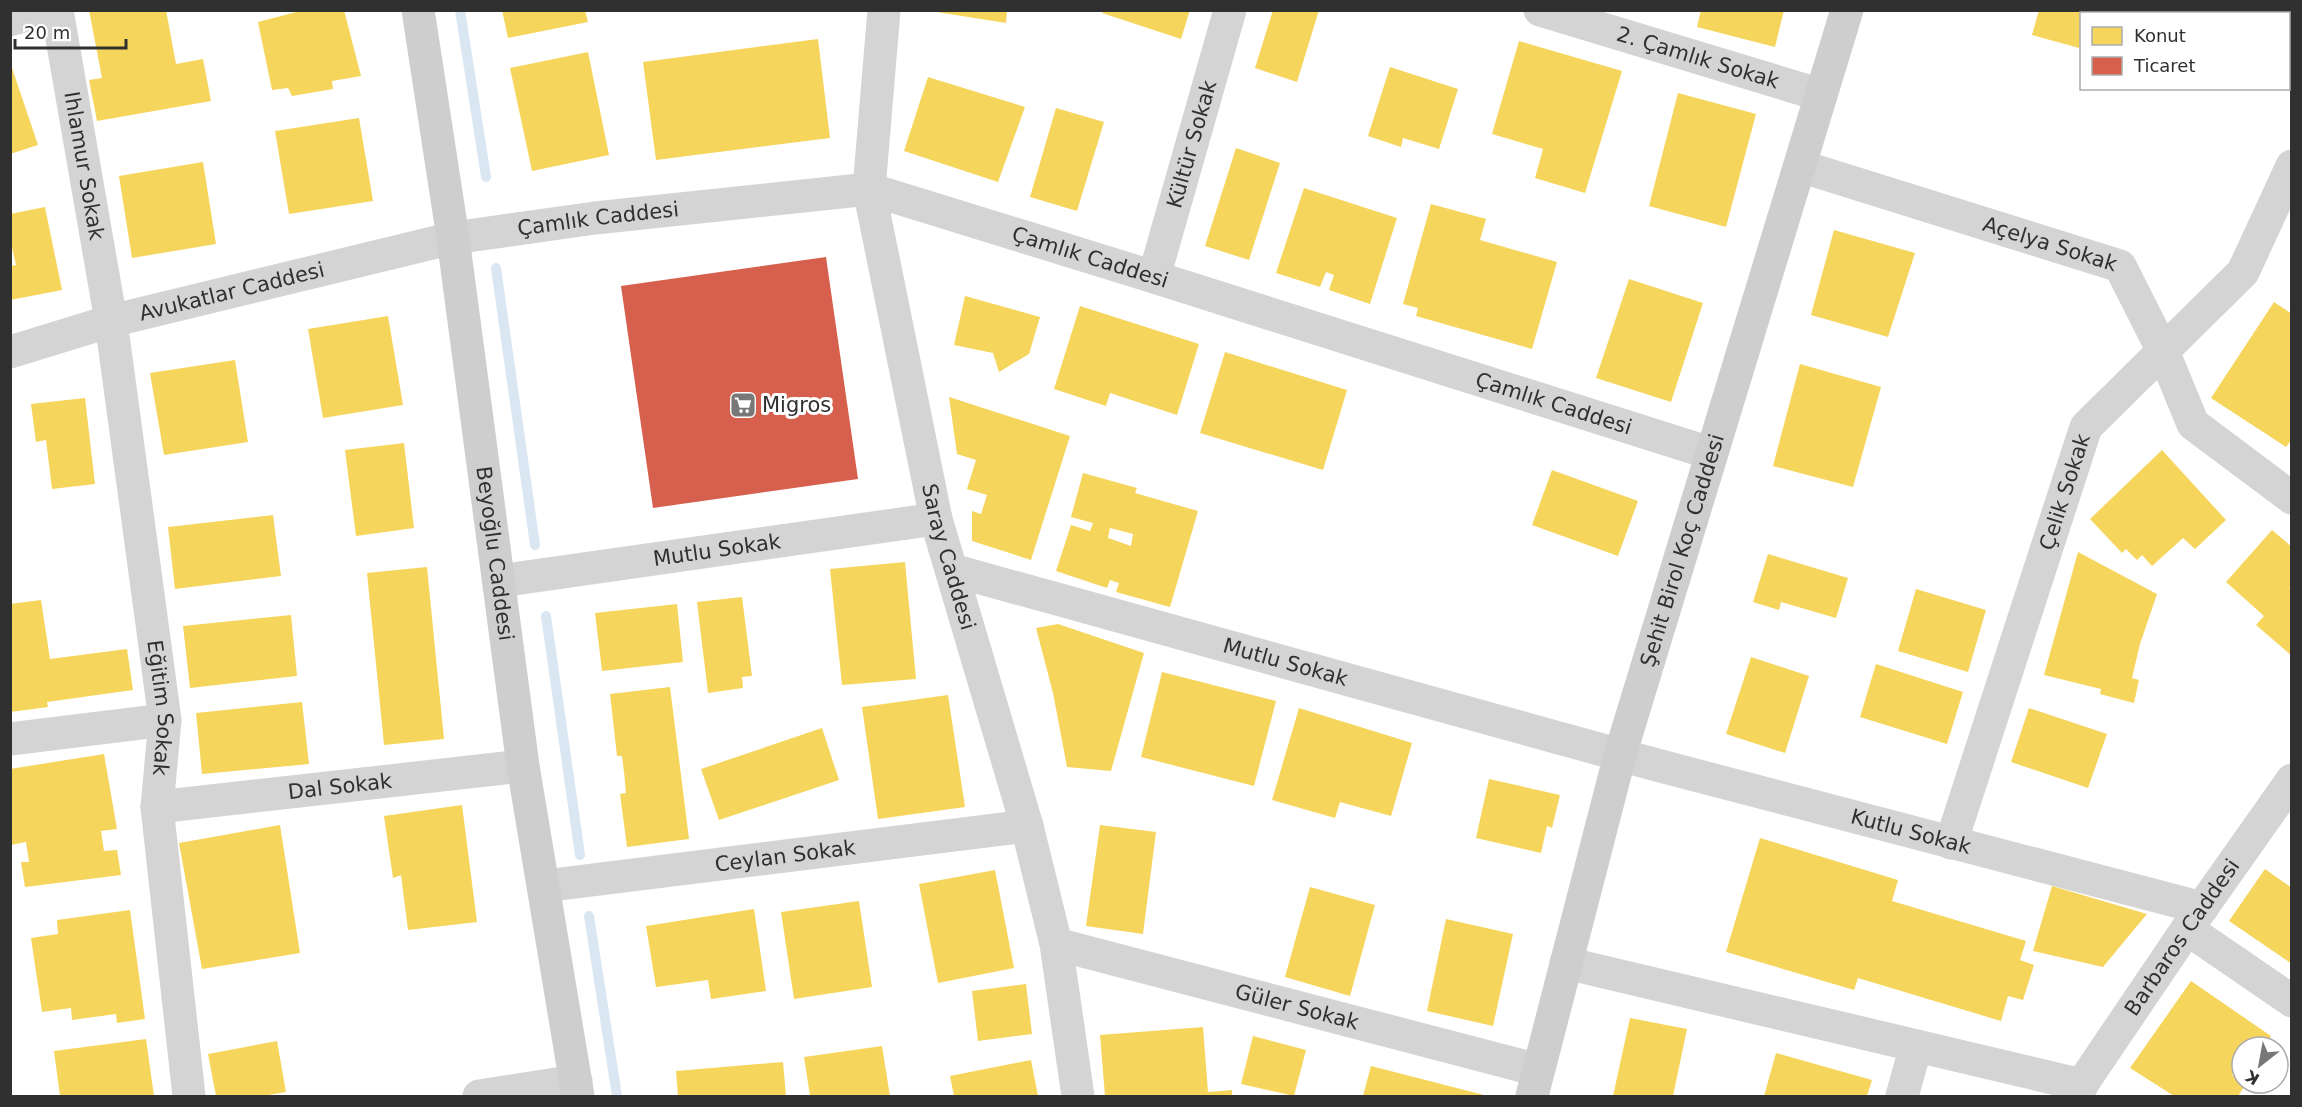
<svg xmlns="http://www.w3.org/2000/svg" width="2302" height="1107" font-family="'DejaVu Sans',sans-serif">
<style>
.homes{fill:#f6d55c;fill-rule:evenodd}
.shops{fill:#d6604d}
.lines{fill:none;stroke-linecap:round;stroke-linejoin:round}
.stream{stroke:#dae7f2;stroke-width:10}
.minor{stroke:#d4d4d4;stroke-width:33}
.secondary{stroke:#cecece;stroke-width:33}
.labels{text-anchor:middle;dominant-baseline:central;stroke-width:6;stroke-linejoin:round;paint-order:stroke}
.street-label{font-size:21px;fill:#303030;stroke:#fff}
.poi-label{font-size:21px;fill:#303030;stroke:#fff;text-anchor:start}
</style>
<rect width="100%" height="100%" fill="#fff"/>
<!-- homes -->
<path class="homes" d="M 89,10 L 166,10 L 176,64 L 203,59 L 211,101 L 97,121 L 89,80 L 102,78 Z
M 304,10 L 344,10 L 361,76 L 332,81 L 333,89 L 292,96 L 288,88 L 272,90 L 258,22 Z
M 502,10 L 585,10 L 588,22 L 508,38 Z
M 924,10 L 1007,10 L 1006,23 Z
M 1103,10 L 1190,10 L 1181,39 L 1102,13 Z
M 1273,10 L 1319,10 L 1297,82 L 1255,68 Z
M 1701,10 L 1784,10 L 1775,47 L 1697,27 Z
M 2039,10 L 2089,10 L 2088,14 L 2082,14 L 2082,38 L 2079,48 L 2032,35 Z
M 2107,10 L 2151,10 L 2150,14 L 2106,14 Z
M 818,39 L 830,138 L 656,160 L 643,62 Z
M 1519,41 L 1622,71 L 1585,193 L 1535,178 L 1543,149 L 1492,134 Z
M 588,52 L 609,155 L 532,171 L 510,68 Z
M 10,62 L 38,145 L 10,154 Z
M 1390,67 L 1458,89 L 1439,149 L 1403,138 L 1401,147 L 1368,136 Z
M 928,77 L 1025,107 L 998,182 L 904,151 Z
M 1678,93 L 1756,114 L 1726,227 L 1649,206 Z
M 1056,108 L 1104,122 L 1077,211 L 1030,197 Z
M 359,118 L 373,201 L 289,214 L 275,131 Z
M 1236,148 L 1280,163 L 1249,260 L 1205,246 Z
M 203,162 L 216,244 L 132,258 L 119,176 Z
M 1304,188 L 1397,218 L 1370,304 L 1329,290 L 1334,275 L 1326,272 L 1320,287 L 1276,273 Z
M 1431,204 L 1486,219 L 1480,240 L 1557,262 L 1532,349 L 1416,316 L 1418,308 L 1403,304 Z
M 45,207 L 62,290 L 10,300 L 10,266 L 16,265 L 10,239 L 10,214 Z
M 1834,230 L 1915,253 L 1888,337 L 1811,315 Z
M 1629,279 L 1703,303 L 1671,402 L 1596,378 Z
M 965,296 L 1040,317 L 1029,354 L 999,372 L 993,353 L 954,345 Z
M 2274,302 L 2292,314 L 2292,439 L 2286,447 L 2211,398 Z
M 1080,306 L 1199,344 L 1177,415 L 1110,393 L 1106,406 L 1054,389 Z
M 388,316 L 403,405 L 323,418 L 308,329 Z
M 1225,352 L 1347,390 L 1323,470 L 1200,433 Z
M 235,360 L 248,442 L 164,455 L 150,373 Z
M 1800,364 L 1881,387 L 1853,487 L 1773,466 Z
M 949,397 L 1070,436 L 1031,560 L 972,541 L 972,511 L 981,514 L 987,495 L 967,489 L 976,460 L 957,454 Z
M 85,398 L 95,484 L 52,489 L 46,440 L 36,442 L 31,404 Z
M 404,443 L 414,528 L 356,536 L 345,450 Z
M 2162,450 L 2226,520 L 2195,549 L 2183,538 L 2152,566 L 2142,555 L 2137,560 L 2126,549 L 2122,553 L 2090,519 Z
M 1552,470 L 1638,501 L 1618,556 L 1532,525 Z
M 1083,473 L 1137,488 L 1135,493 L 1198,511 L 1170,607 L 1116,592 L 1119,583 L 1110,580 L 1107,588 L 1056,571 L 1071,525 L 1090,531 L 1093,523 L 1071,517 ZM 1110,528 L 1133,534 L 1131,546 L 1108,538 Z
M 273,515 L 281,576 L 175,589 L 168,527 Z
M 2272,530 L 2292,547 L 2292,585 L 2289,588 L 2292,590 L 2292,656 L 2256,625 L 2264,616 L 2226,582 Z
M 2078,552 L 2157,594 L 2140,644 L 2132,678 L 2139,680 L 2134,703 L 2100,694 L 2101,689 L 2044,675 Z
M 1768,554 L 1848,578 L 1836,618 L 1781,602 L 1779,610 L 1753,602 Z
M 905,562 L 916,679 L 842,685 L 830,569 Z
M 427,567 L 444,739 L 384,745 L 367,573 Z
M 1916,589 L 1986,610 L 1968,672 L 1898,651 Z
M 742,597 L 752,676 L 742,677 L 743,688 L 708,693 L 697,602 Z
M 41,600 L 50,659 L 127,649 L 133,690 L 47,702 L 48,707 L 10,712 L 10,604 Z
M 677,604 L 683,662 L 602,671 L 595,613 Z
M 291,615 L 297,676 L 190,688 L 183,626 Z
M 1058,624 L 1144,653 L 1111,771 L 1067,767 L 1053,693 L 1036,628 Z
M 1751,657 L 1809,676 L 1785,753 L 1726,734 Z
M 1876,664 L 1963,692 L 1947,744 L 1860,717 Z
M 1162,672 L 1276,701 L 1254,786 L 1141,757 Z
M 670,687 L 689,839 L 627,847 L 620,794 L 626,793 L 624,772 L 622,756 L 617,756 L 610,694 Z
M 948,695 L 965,807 L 878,819 L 862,707 Z
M 302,702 L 309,764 L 202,774 L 196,713 Z
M 1299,708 L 1412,743 L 1391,816 L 1340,802 L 1335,818 L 1272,800 Z
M 2029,708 L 2107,734 L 2088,788 L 2011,762 Z
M 822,728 L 839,780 L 719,820 L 701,769 Z
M 104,754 L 117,829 L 101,831 L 104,851 L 117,850 L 121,875 L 25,887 L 21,862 L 29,862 L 26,842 L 11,845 L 10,841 L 10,769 Z
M 1489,779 L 1560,795 L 1552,828 L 1547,826 L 1541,853 L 1476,838 Z
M 462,805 L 477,922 L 408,930 L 401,875 L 393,878 L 384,816 Z
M 280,825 L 300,953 L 202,969 L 179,843 Z
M 1100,825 L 1156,832 L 1143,934 L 1086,926 Z
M 1760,838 L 1898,880 L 1892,901 L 2026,941 L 2020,960 L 2034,965 L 2023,1000 L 2008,996 L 2001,1021 L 1858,978 L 1854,990 L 1726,952 Z
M 2265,869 L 2292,888 L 2292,964 L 2229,921 Z
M 995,870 L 1014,968 L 938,983 L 919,884 Z
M 2052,886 L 2147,914 L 2103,967 L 2033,951 Z
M 1310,887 L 1375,905 L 1350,996 L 1285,977 Z
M 859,901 L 872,987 L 794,999 L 781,912 Z
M 754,909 L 766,991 L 711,999 L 708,980 L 656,987 L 646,926 Z
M 130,910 L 145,1019 L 117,1023 L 116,1014 L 72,1020 L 71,1008 L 42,1012 L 31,938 L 58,934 L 57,920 Z
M 1446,919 L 1513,934 L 1493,1026 L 1427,1011 Z
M 2191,981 L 2271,1036 L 2264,1047 L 2242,1047 L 2242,1061 L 2232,1075 L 2246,1084 L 2238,1096 L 2174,1096 L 2130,1068 Z
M 1026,984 L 1032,1034 L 978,1041 L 972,991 Z
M 1630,1018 L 1687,1029 L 1673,1096 L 1613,1096 Z
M 1203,1027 L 1208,1092 L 1232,1090 L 1232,1096 L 1105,1096 L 1100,1035 Z
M 1253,1036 L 1306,1050 L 1294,1096 L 1241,1084 Z
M 146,1039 L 154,1096 L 60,1096 L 54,1051 Z
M 277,1041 L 286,1092 L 262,1096 L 216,1096 L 208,1054 Z
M 882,1046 L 890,1096 L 810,1096 L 804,1057 Z
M 1776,1053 L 1872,1080 L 1867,1096 L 1764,1096 Z
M 1031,1060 L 1038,1096 L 954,1096 L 950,1076 Z
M 783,1062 L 786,1096 L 678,1096 L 676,1071 Z
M 1371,1066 L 1484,1095 L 1483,1096 L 1363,1096 Z"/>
<!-- shops -->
<path class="shops" d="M 826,257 L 858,479 L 653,508 L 621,286 Z"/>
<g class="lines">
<!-- stream -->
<path class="stream" d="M 460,10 L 486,177
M 496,268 L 535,545
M 546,616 L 580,855
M 589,916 L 617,1096"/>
<!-- minor -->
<g class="minor">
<path id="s1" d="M 57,10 L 111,321 L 165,720 L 157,807 L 189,1096"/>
<path id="s2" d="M 884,10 L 869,189 L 936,519 L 1027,826 L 1056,944 L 1078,1096"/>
<path id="s3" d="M 1540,10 L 1821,95"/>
<path d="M 10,20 L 45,10"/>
<path id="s4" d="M 1800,166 L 2120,266 L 2163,351 L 2193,424 L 2292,498"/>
<path id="s5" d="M 1154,277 L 1230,10"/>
<path id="s6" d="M 10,352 L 111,321 L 453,238 L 595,218 L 869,189 L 1154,277 L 1710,453"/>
<path id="s7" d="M 952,570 L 1653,764 L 2202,908"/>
<path id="s8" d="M 499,581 L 936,519"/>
<path d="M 10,739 L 165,720"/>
<path id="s9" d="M 157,807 L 523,766"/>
<path id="s10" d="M 1951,843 L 2086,427 L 2243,272 L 2292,166"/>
<path id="s11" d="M 544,886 L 1027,826"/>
<path d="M 2187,929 L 2292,1001"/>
<path id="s12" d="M 1056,944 L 1538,1070"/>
<path d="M 1566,963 L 2082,1085"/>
<path d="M 479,1096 L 576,1081"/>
<path d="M 1902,1096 L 1916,1046"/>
<path id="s13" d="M 2074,1096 L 2187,929 L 2292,780"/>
</g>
<!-- secondary -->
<g class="secondary">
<path id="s14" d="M 418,10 L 453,238 L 523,766 L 578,1096"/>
<path id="s15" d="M 1532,1096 L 1620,755 L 1847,10"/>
</g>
</g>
<!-- icons -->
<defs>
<symbol id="supermarket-square" viewBox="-11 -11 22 22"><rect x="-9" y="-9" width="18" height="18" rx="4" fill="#787878" stroke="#fff"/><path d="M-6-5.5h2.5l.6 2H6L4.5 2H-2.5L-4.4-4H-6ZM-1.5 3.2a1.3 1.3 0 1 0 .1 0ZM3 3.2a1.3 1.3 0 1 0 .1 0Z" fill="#fff"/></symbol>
</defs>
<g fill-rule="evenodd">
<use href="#supermarket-square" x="728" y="390" width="30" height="30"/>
</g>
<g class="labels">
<!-- street labels -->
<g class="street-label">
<text stroke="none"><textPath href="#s3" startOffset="165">2. Çamlık Sokak</textPath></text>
<text stroke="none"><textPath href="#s5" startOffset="138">Kültür Sokak</textPath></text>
<text stroke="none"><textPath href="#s1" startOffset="158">Ihlamur Sokak</textPath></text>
<text stroke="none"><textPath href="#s6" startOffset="604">Çamlık Caddesi</textPath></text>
<text stroke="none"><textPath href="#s4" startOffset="262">Açelya Sokak</textPath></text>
<text stroke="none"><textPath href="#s6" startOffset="1108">Çamlık Caddesi</textPath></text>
<text stroke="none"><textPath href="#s6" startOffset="230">Avukatlar Caddesi</textPath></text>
<text stroke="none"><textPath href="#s6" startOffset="1594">Çamlık Caddesi</textPath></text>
<text stroke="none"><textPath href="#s10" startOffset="369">Çelik Sokak</textPath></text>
<text stroke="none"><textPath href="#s8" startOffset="220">Mutlu Sokak</textPath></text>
<text stroke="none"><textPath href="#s15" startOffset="566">Şehit Birol Koç Caddesi</textPath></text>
<text stroke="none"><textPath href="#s14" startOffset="549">Beyoğlu Caddesi</textPath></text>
<text stroke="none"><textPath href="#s2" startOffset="556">Saray Caddesi</textPath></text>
<text stroke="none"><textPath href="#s7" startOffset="346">Mutlu Sokak</textPath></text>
<text stroke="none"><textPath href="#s1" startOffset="706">Eğitim Sokak</textPath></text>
<text stroke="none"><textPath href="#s9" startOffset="184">Dal Sokak</textPath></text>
<text stroke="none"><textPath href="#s7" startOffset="994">Kutlu Sokak</textPath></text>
<text stroke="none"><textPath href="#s11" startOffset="243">Ceylan Sokak</textPath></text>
<text stroke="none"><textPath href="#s13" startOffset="192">Barbaros Caddesi</textPath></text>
<text stroke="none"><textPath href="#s12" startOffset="249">Güler Sokak</textPath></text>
</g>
<!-- poi labels -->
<g class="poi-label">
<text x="762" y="405">Migros</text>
</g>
</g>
<!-- border -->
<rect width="2302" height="1107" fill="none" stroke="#303030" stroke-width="24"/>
<!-- legend -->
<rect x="2080" y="12" width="210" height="78" fill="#ffffff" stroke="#acacac" stroke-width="1.5"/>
<rect x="2092" y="27" width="30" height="18" fill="#f6d55c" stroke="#acacac" stroke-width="1.5"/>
<text x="2134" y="42" font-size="18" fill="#303030">Konut</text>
<rect x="2092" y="57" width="30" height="18" fill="#d6604d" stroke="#acacac" stroke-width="1.5"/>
<text x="2134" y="72" font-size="18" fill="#303030">Ticaret</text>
<!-- north arrow -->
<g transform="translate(2260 1065) rotate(211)"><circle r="28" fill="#ffffff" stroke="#acacac" stroke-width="1.5"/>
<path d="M0-4.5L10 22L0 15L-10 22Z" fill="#787878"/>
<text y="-9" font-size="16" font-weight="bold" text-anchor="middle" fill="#303030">K</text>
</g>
<!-- scale -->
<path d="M15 39v9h111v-9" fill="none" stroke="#303030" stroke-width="3"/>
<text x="24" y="39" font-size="18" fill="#303030" stroke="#ffffff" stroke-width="4.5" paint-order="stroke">20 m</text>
</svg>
